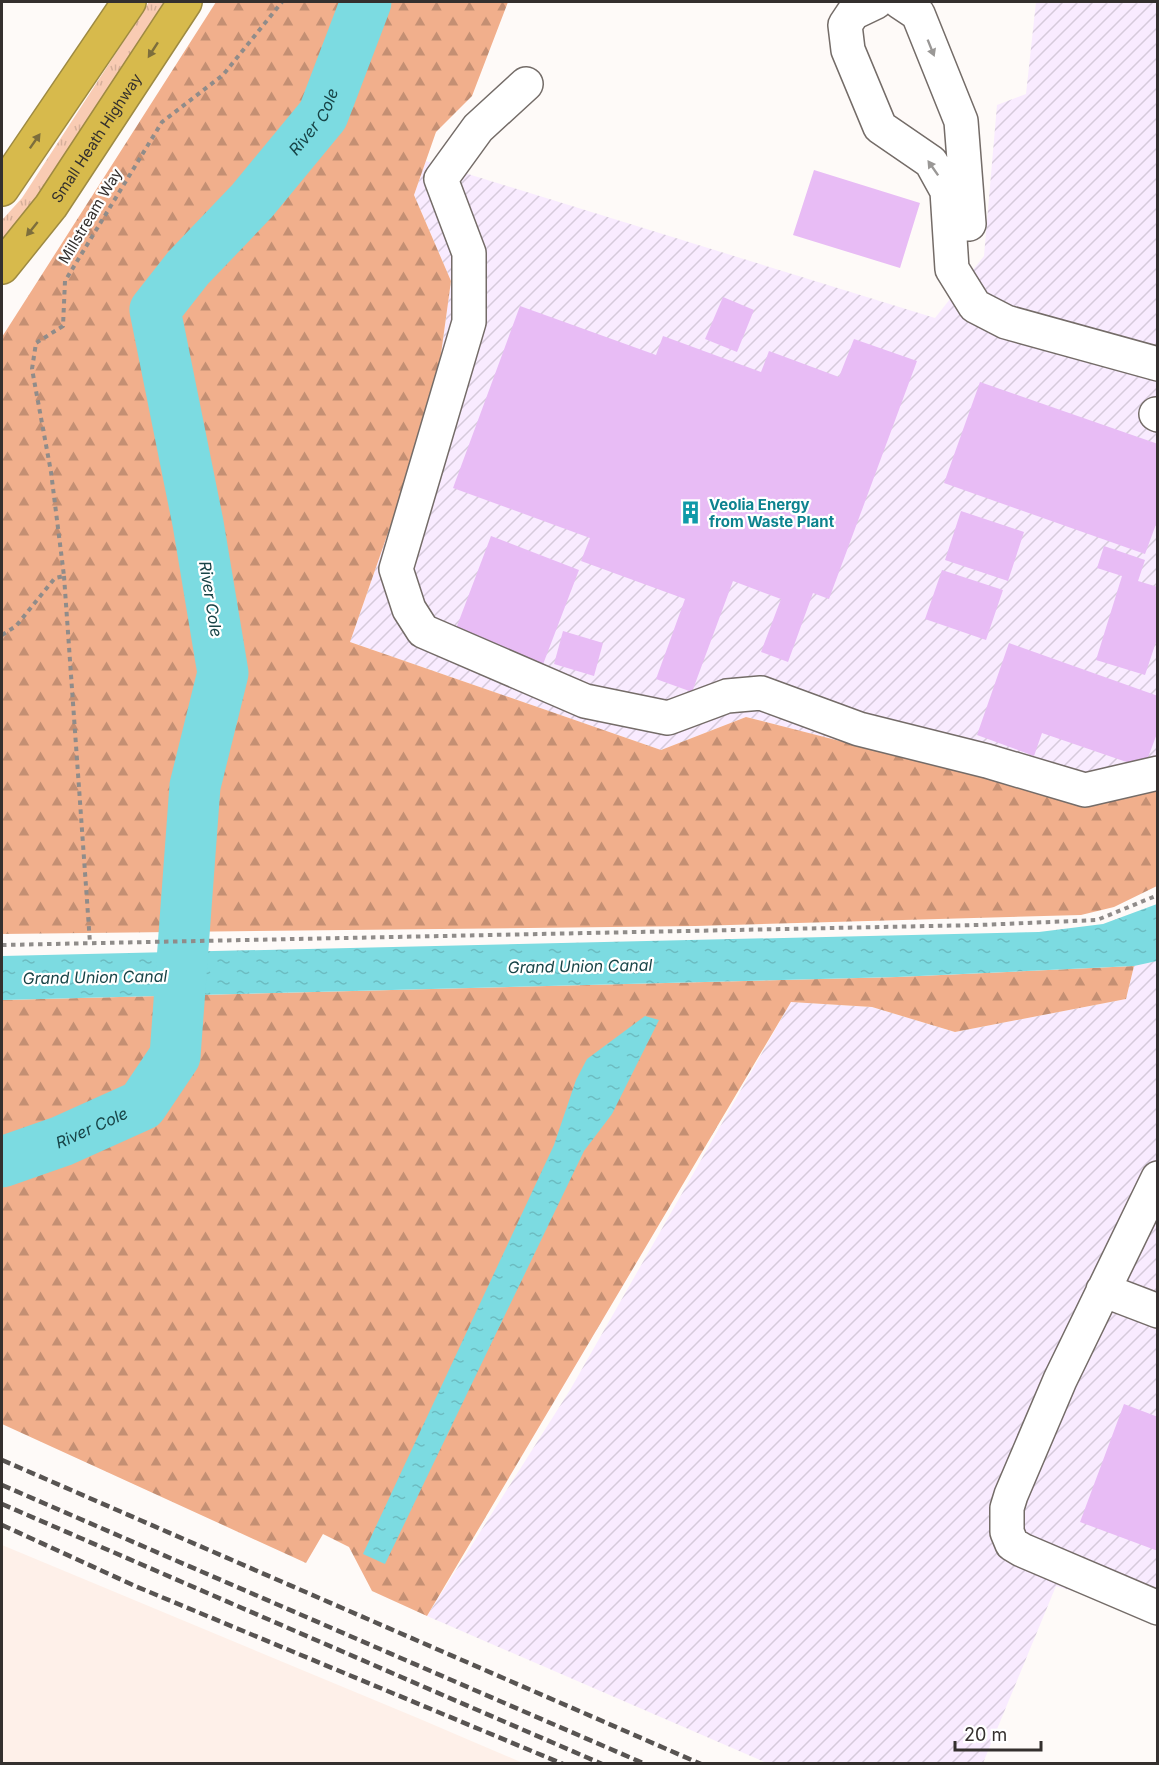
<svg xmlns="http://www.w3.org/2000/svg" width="1159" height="1765" font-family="Inter,sans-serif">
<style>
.built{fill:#fef0e9}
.industrial{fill:url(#industrial-furrows)}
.grass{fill:url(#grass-tufts)}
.forest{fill:url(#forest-firs)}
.water{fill:url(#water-ripples)}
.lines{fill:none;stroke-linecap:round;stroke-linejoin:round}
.river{stroke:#7cdbe1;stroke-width:51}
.building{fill:#e8bcf5}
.minor-casing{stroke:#746c68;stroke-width:36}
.highway-casing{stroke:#9e8a42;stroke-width:36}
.path{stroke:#908c8a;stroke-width:4;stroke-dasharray:4.5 4.5;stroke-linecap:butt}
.minor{stroke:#fff;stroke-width:33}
.highway{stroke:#d7ba4c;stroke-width:33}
.rail{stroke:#585452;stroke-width:4.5;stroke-dasharray:9 4.5;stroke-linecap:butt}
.oneway{fill:#9a9896}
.oneway2{fill:#7d6e3c}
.labels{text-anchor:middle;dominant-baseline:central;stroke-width:4.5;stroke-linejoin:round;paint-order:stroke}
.street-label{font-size:15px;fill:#34302e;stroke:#fff}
.culture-label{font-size:15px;font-weight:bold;fill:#0d838f;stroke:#fff;text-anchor:start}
.water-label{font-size:16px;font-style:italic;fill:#184447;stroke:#fff}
</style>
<defs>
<pattern id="industrial-furrows" width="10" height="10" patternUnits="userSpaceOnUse" patternTransform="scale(1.5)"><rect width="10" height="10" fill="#f9ebff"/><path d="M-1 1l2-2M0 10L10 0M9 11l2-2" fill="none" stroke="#d6cadb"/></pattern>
<pattern id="grass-tufts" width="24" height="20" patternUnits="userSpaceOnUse" patternTransform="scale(1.5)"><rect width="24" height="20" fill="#f9cbb3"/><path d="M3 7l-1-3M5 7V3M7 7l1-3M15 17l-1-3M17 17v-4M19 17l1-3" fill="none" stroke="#d6af9a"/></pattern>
<pattern id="forest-firs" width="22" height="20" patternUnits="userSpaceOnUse" patternTransform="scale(1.5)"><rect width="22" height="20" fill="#f1af8c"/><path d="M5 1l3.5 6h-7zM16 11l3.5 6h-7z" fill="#c48f73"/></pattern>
<pattern id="water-ripples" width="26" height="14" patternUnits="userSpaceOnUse" patternTransform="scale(1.5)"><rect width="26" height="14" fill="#7cdbe1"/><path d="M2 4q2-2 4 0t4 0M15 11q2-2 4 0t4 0" fill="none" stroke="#6cbcc1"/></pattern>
</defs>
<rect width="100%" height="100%" fill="#fefaf8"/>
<!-- built -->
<path class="built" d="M 2,1545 L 420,1719 L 523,1763 L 2,1763 Z"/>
<!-- industrial -->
<path class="industrial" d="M 1036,2 L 1157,2 L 1157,789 L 1031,790 L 746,717 L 661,750 L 350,642 L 435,398 L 451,281 L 414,195 L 426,161 L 935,318 L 984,256 L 997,105 L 1026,94 Z
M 1157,961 L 1157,1617 L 1056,1586 L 983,1763 L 769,1764 L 427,1616 L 570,1390 L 791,1002 L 872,1007 L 955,1032 L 1126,999 L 1134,966 Z"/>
<!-- grass -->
<path class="grass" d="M 149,2 L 171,2 L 83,137 L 2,247 L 2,220 L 22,198 Z"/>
<!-- forest -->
<path class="forest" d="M 216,2 L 508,2 L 472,96 L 436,132 L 414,195 L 451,281 L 435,398 L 350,642 L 661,750 L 746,717 L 1031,790 L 1157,789 L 1157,886 L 1114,907 L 1081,915 L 696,926 L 2,934 L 2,337 Z
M 1134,966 L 1126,999 L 955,1032 L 872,1007 L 791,1002 L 427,1616 L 372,1591 L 349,1547 L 323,1534 L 306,1563 L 2,1424 L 2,1000 L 897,977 Z"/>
<!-- water -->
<path class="water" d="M 1157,904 L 1157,961 L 1134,966 L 897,977 L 2,1000 L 2,956 L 1039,932 L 1103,924 Z
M 645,1016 L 659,1020 L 612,1114 L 584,1151 L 385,1564 L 363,1554 L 554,1145 L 576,1080 L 587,1059 Z"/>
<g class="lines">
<!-- river -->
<path class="river" id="s1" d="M 2,1162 L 62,1141 L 142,1105 L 175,1056 L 195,786 L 223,673 L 198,523 L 155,310 L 188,268 L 252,201 L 323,115 L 366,2"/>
</g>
<!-- building -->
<path class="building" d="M 814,170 L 920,203 L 900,268 L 793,235 Z
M 723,297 L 754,310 L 737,352 L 705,339 Z
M 520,306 L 656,355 L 663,336 L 761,372 L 769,351 L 839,377 L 854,339 L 917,361 L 829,599 L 813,593 L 788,662 L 761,652 L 781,599 L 733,581 L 692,692 L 656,679 L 685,599 L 581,561 L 590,538 L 453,488 Z
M 980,382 L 1158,444 L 1158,519 L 1145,554 L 944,483 Z
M 961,511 L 1024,532 L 1008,581 L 945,560 Z
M 491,536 L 579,570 L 542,667 L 454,634 Z
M 1104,546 L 1145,560 L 1138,581 L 1158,587 L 1158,636 L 1145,675 L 1096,660 L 1122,576 L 1097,568 Z
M 942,570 L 1003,590 L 986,640 L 925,619 Z
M 563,631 L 603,643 L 594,676 L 554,664 Z
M 1009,643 L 1158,696 L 1158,731 L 1144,768 L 1042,733 L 1034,756 L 977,735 Z
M 1124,1404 L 1158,1417 L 1158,1551 L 1080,1522 Z"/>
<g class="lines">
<defs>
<path id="minor" d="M 876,2 L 853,13 L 845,25 L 848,50 L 880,127 L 931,162 L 947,191 L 952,269 L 975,306 L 1006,322 L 1158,364
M 900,2 L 918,14 L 961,121 L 969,224
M 526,84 L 478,128 L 441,179 L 469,253 L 469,322 L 396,569 L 409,609 L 423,631 L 585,701 L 668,718 L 727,696 L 761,693 L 859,729 L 987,761 L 1085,790 L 1158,773
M 1156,414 L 1158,415
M 1158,1178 L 1060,1380 L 1011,1495 L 1007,1508 L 1007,1532 L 1012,1544 L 1022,1550 L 1158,1608
M 1103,1290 L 1158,1311"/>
<g id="highway">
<path d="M 2,189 L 129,2"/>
<path id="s2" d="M 2,267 L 51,206 L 185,2"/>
</g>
</defs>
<!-- minor casing -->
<use href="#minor" class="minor-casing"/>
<!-- highway casing -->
<use href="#highway" class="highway-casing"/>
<!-- path -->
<path class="path" d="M 64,576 L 90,943
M 2,635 L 16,626 L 55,578 L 64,576 L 51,472 L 32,369 L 36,343 L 63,326 L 65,281 L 162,122 L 223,75 L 282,2
M 2,945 L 979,925 L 1097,920 L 1158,895"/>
<!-- minor -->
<use href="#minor" class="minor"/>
<!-- highway -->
<use href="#highway" class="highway"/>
<!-- rail -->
<path class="rail" d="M 2,1460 L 701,1764
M 2,1485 L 645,1764
M 2,1504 L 602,1764
M 2,1525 L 135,1586 L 563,1764"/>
</g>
<!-- one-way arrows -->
<defs><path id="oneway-solid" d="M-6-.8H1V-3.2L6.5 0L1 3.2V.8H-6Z" transform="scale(1.5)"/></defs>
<g class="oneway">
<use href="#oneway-solid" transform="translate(931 48) rotate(68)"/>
<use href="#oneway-solid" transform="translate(933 168) rotate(-125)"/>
</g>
<g class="oneway2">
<use href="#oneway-solid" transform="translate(153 50) rotate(123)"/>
<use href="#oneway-solid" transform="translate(35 141) rotate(-55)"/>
<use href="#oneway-solid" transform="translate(32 229) rotate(129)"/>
</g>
<!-- icons -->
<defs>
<symbol id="building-bare" viewBox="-9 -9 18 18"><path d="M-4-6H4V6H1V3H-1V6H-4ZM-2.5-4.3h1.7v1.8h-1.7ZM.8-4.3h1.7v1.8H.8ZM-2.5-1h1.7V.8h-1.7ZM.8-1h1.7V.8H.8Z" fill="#0f9aa8" stroke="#fff" stroke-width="2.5" paint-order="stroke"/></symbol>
</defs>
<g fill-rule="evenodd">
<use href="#building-bare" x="674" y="496" width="33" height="33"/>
</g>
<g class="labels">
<!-- street labels -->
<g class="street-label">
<text stroke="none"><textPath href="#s2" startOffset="160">Small Heath Highway</textPath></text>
<text transform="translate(90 216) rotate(-59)">Millstream Way</text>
</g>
<!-- culture labels -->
<g class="culture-label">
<text x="709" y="504">Veolia Energy<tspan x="709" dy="17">from Waste Plant</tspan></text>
</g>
<!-- water labels -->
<g class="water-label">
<text stroke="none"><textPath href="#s1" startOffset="1214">River Cole</textPath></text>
<text transform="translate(211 599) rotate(81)">River Cole</text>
<text transform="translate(580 966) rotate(-1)">Grand Union Canal</text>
<text transform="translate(95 977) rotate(-1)">Grand Union Canal</text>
<text stroke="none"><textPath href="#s1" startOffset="96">River Cole</textPath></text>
</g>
</g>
<!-- border -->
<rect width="1159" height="1765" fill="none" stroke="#34302e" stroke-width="6"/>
<!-- scale -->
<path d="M955 1741v9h86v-9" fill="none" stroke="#34302e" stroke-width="3"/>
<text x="964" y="1741" font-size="18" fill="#34302e" stroke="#ffffff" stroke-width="4.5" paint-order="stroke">20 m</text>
</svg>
